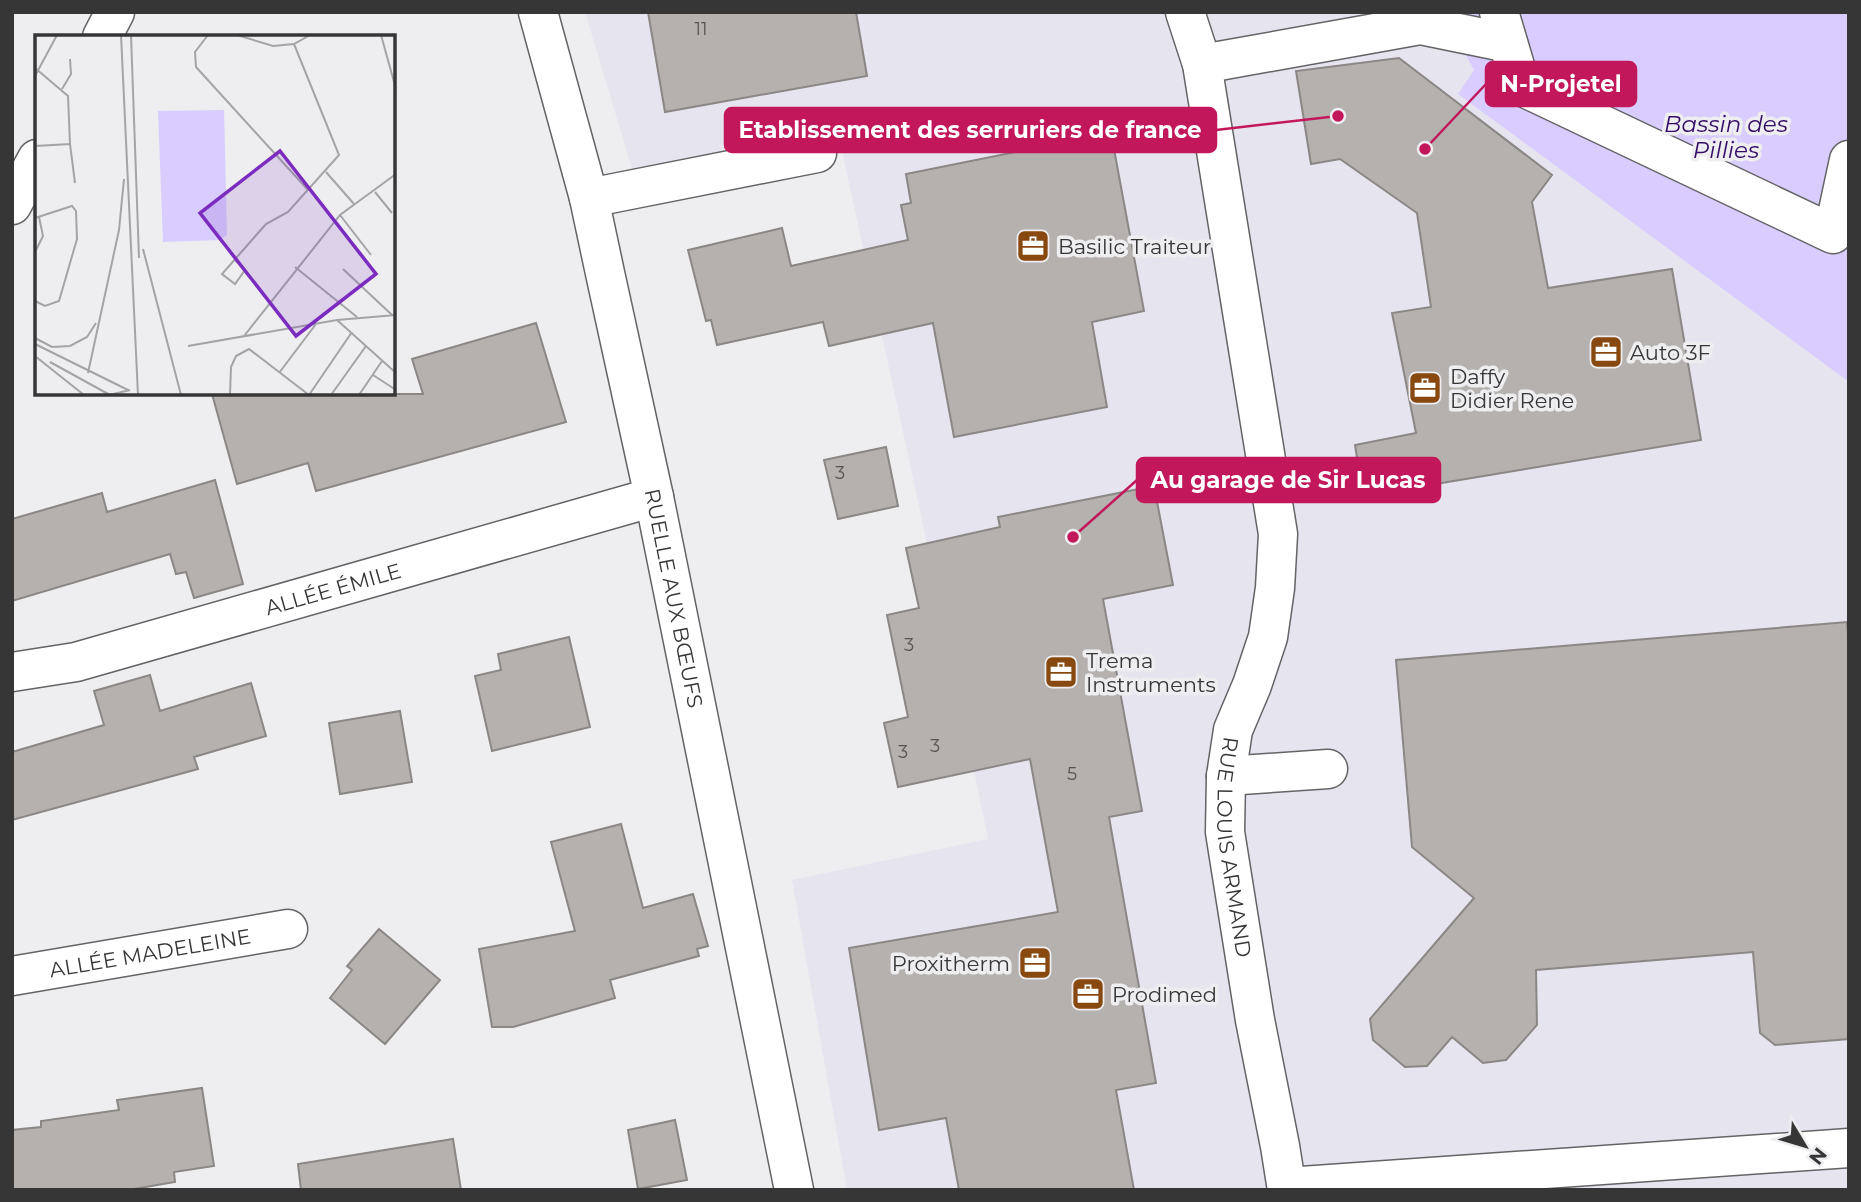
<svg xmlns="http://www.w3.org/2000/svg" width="1861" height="1202" font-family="Montserrat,sans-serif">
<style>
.built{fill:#e6e4ef}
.water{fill:#d8cdfe}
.building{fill:#b4b1af;stroke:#8a8785;stroke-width:2}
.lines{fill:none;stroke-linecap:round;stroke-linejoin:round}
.minor-casing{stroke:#646366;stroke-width:41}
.minor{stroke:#fff;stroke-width:38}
.labels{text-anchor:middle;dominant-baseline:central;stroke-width:7;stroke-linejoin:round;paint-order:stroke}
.number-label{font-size:18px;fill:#565555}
.poi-label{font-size:21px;fill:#363637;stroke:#eeeef1;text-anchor:start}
.street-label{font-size:21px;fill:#363637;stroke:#eeeef1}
.water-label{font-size:23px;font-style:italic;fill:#340b67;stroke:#eeeef1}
.inset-road{fill:none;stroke:#a4a4a7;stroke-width:2}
.view{fill:#7b2cbf;fill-opacity:0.15;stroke:#7b2cbf;stroke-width:3.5}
.inset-edge{fill:none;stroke:#363637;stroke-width:3.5}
.leader{fill:none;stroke:#c2185b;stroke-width:2.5}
.callout-dot{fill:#c2185b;stroke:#eeeef1;stroke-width:2.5}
.callout{fill:#c2185b;stroke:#c2185b;stroke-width:2.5}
.callout-label{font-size:23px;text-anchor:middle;font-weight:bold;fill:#fff}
</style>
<rect width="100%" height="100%" fill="#eeeef1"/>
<!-- built -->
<path class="built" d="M 585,12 L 1466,12 L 1457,39 L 1474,70 L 1458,94 L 1849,382 L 1849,1190 L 847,1190 L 792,880 L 988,839 L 927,543 L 839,137 L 636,182 Z"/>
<!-- water -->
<path class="water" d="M 1466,12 L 1849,12 L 1849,382 L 1458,94 L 1474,70 L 1457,39 Z"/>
<!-- building -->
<path class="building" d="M 648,12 L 856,12 L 867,76 L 665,112 Z
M 1399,58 L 1552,175 L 1532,202 L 1548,288 L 1672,269 L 1701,440 L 1363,496 L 1355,445 L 1416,433 L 1392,313 L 1431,307 L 1417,213 L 1340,159 L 1311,164 L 1296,71 Z
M 1111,133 L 1144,311 L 1092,322 L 1107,407 L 954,437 L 933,323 L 829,346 L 823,322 L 717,345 L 711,320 L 706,321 L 688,250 L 782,228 L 791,266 L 908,240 L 901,205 L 911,203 L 906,174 Z
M 536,323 L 566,422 L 316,491 L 308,463 L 237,484 L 212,394 L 423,394 L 412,359 Z
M 886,447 L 898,506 L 838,519 L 824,460 Z
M 215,480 L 243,584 L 194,598 L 186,572 L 176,574 L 170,554 L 12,601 L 12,519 L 102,493 L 107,512 Z
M 1154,486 L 1173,585 L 1103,599 L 1142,811 L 1109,817 L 1156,1083 L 1116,1090 L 1134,1190 L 959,1190 L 946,1118 L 879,1130 L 849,948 L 1058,912 L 1030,759 L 898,787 L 884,723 L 908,717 L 887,615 L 919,608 L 906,548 L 1000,527 L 998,517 Z
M 1847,622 L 1849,647 L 1849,1039 L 1775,1045 L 1760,1033 L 1753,952 L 1536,970 L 1537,1025 L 1506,1060 L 1483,1063 L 1452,1037 L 1427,1066 L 1405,1067 L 1373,1040 L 1370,1019 L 1474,898 L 1412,847 L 1396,660 Z
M 569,637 L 590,727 L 492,751 L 475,676 L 501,670 L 498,654 Z
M 150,675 L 160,711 L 251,683 L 266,736 L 194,757 L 198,769 L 12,820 L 12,752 L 104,725 L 94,691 Z
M 400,711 L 412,782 L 340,794 L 329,723 Z
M 621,824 L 643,908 L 693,894 L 708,946 L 697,949 L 699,956 L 610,980 L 615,998 L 513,1027 L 492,1027 L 479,949 L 575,931 L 551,842 Z
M 379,929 L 440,980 L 385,1044 L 330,998 L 352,970 L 347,966 Z
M 202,1088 L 214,1166 L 174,1172 L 175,1182 L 128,1190 L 12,1190 L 12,1130 L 41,1127 L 41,1121 L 119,1110 L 117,1100 Z
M 675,1120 L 687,1180 L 638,1189 L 628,1130 Z
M 453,1139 L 461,1190 L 301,1190 L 298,1164 Z"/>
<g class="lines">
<defs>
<g id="minor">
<path id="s1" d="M 538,12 L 589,198 L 605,273 L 654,497 L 794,1190"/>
<path id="s2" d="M 1185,12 L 1202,64 L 1278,534 L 1275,588 L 1268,637 L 1252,685 L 1233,730 L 1226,776 L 1225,832 L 1255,1020 L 1280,1146 L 1287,1190"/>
<path d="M 1499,12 L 1521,86 L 1833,234 L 1849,160"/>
<path d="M 102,37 L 115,12"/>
<path d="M 1202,64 L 1420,25 L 1508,43"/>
<path d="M 589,198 L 817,153"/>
<path d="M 12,205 L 37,159"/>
<path id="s3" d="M 12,672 L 76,662 L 654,497"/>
<path d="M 1226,776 L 1328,769"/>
<path id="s4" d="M 12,976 L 288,929"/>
<path d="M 1287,1187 L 1849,1148"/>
</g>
</defs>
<!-- minor casing -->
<use href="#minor" class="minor-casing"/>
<!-- minor -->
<use href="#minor" class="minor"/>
</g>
<!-- icons -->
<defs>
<symbol id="office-square" viewBox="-11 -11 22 22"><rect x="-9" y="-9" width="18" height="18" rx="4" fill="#884910" stroke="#eeeef1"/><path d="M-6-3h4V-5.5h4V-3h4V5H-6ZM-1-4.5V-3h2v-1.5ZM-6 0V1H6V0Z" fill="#fff"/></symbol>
</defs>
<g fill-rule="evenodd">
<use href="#office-square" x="1014" y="227" width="38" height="38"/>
<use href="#office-square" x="1587" y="333" width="38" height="38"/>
<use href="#office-square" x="1406" y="369" width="38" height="38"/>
<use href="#office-square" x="1042" y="653" width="38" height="38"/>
<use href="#office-square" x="1016" y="944" width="38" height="38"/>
<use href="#office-square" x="1069" y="975" width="38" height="38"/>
</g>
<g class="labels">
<!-- number labels -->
<g class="number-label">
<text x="701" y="29">11</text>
<text x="840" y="473">3</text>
<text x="909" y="645">3</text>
<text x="935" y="746">3</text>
<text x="903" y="752">3</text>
<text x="1072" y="774">5</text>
</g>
<!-- poi labels -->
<g class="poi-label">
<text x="1058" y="246">Basilic Traiteur</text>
<text x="1630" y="352">Auto 3F</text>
<text x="1450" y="376">Daffy<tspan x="1450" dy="24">Didier Rene</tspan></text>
<text x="1086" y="660">Trema<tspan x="1086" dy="24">Instruments</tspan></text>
<text x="1010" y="963" text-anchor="end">Proxitherm</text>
<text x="1112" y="994">Prodimed</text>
</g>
<!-- street labels -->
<g class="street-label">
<text stroke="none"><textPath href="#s3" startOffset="332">ALLÉE ÉMILE</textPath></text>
<text stroke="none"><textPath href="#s1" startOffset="602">RUELLE AUX BŒUFS</textPath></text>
<text stroke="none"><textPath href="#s2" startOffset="852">RUE LOUIS ARMAND</textPath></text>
<text stroke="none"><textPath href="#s4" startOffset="140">ALLÉE MADELEINE</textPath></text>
</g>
<!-- water labels -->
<g class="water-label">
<text x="1726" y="124">Bassin des<tspan x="1726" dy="26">Pillies</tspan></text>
</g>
</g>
<!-- overview -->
<g transform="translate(35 35)">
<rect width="360" height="360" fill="#eeeef1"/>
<path d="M 189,75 L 192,200 L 185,205 L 128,207 L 123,76 Z" fill="#d8cdfe"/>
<path class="inset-road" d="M 86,0 L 103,360M 96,0 L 104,223M 173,0 L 160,17 L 161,32 L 273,155M 202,0 L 238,11 L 259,9 L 275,0M 346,0 L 361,54M 0,33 L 33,61 L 35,109 L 0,111M 0,41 L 22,0M 27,54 L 36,39 L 35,24M 35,109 L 40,148M 291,137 L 319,169M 340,157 L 357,178M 305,180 L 336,220M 0,183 L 37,171 L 41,176 L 42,204 L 24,266 L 10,271 L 0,266M 108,214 L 146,360M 0,217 L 8,201 L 4,182M 200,225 L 210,235 L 200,249 L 187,239 L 231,189 L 253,177 L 304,120 L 259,9M 260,232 L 322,282M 308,234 L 357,280M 302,285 L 361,338M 209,301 L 305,180 L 361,139M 0,303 L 17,312 L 35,311 L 52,302 L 61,288M 0,309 L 93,355M 153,311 L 302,285 L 361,280M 0,321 L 49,360M 15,327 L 75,360M 53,338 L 84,195 L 89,144M 244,338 L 281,289M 338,340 L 361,355M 74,360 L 95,355M 195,360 L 196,332 L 201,321 L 214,314 L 274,360M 274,360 L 317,297M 296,360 L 331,311M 324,360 L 347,326"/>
<path class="view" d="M 245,116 L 341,239 L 261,301 L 165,178 Z"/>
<rect width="360" height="360" class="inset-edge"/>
</g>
<!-- callouts -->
<path class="leader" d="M1425 149L1486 84M1338 116L1216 130M1073 537L1137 480"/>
<g class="callout-dot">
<circle cx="1425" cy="149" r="7"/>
<circle cx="1338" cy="116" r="7"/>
<circle cx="1073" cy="537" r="7"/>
</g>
<g class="callout">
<rect x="1486" y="62" width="150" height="44" rx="7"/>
<rect x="725" y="108" width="491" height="44" rx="7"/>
<rect x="1137" y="458" width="303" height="44" rx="7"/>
</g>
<g class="callout-label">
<text x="1561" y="92">N-Projetel</text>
<text x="970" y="138">Etablissement des serruriers de france</text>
<text x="1288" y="488">Au garage de Sir Lucas</text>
</g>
<!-- border -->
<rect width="1861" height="1202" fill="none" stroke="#363637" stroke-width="28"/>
<!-- north arrow -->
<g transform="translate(1805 1146) rotate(128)" stroke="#eeeef1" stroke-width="5" paint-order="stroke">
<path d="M0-5L12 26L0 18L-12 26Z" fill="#363637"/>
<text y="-10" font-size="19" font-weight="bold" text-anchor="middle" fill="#363637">N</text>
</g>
</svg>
